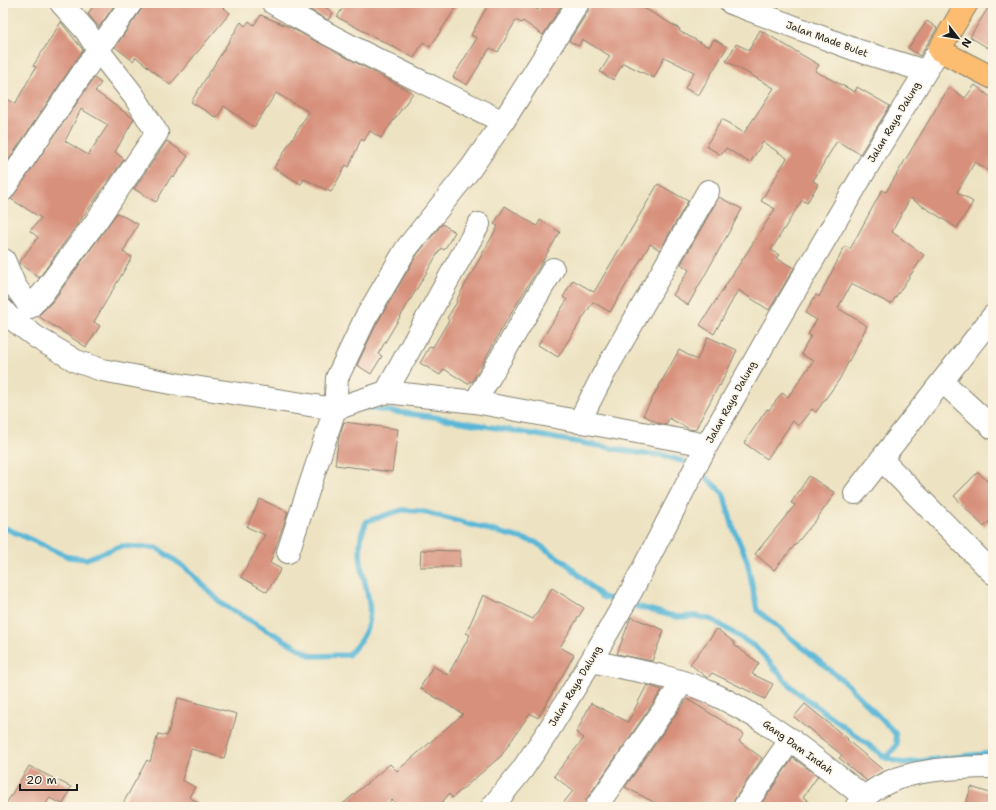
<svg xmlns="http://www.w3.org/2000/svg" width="996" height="810" font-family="'Shantell Sans',sans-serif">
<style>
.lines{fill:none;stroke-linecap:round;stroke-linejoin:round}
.stream{stroke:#59b7d7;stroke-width:5.5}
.building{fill:#d7907b;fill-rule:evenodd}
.minor-casing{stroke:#848070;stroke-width:24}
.major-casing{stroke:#848070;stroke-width:24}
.minor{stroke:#fff;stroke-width:22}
.major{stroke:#fcbd6f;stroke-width:22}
.labels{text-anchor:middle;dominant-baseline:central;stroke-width:3;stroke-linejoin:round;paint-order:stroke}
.street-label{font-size:10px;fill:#1c1c1c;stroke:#fcf5e5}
</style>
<rect width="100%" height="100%" fill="#fcf5e5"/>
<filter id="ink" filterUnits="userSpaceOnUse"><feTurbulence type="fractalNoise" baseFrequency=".025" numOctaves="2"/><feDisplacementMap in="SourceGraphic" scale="8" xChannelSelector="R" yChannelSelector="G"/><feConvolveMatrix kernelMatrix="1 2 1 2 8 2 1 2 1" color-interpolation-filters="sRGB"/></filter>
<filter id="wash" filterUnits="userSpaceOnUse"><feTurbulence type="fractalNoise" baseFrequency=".012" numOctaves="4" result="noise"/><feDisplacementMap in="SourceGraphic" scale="16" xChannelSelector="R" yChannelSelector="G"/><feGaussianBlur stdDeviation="0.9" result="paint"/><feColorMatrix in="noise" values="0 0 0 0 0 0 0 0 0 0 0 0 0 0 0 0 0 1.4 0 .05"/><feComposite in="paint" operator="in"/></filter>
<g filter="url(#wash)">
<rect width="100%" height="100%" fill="#ede3c3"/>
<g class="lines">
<!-- stream -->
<path class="stream" d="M 7,287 L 8,306
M 365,408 L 434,417 L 645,454 L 662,455 L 691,464
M 699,471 L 723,493 L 733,527 L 747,560 L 757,610 L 847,684 L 895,733 L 897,745 L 886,758
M 3,527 L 69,557 L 86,559 L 121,546 L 157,548 L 186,568 L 222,604 L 312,656 L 348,655 C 392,613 354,586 361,538 C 361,533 365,526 367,521 L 402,510 L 420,511 L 535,542 L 566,563 L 602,597 L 620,602
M 628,604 L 677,617 L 696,616 L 713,620 L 757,648 L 792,688 L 886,758 L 903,763 L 993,753"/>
</g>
<g id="blocks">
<!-- building -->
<path class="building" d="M 95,3 L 116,3 L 99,27 L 88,14 Z
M 143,3 L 218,3 L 230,13 L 170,85 L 136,57 L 133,61 L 115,47 L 141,10 Z
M 310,3 L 320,3 L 333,13 L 328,20 L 307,8 Z
M 346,3 L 459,3 L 430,47 L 423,42 L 414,58 L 337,17 Z
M 489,3 L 527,3 L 538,10 L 542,3 L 563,3 L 543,35 L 523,21 L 521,23 L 516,20 L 498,52 L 490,48 L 467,85 L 453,77 L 477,38 L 471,35 Z
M 590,3 L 635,3 L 680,29 L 679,31 L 709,47 L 714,39 L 727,47 L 698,96 L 685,88 L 694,72 L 664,57 L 654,78 L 623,63 L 613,80 L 600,72 L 610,56 L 582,39 L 579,46 L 569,41 L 589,10 Z
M 991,3 L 993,3 L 993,51 L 970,37 Z
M 261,15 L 291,28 L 413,93 L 381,138 L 370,131 L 364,141 L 361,139 L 349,167 L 346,165 L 331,192 L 304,179 L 301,184 L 274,168 L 309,112 L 276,93 L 254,127 L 224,106 L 217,118 L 191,102 L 241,22 L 245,26 L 249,21 L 254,25 Z
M 927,21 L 937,28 L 920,56 L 908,48 Z
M 61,22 L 83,50 L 3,168 L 3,97 L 15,104 L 36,67 L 33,66 Z
M 760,30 L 819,65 L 815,71 L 855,92 L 857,87 L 890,106 L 860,154 L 837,141 L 813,181 L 818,184 L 807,203 L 802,200 L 771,250 L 779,255 L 776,258 L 794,268 L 769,310 L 738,290 L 714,334 L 700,325 L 775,209 L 761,201 L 787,158 L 763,142 L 750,163 L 726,148 L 721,155 L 706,146 L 722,119 L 744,133 L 774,88 L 726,61 L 736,44 L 749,50 Z
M 94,78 L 101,83 L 95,91 L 134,119 L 115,152 L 124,159 L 39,278 L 19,263 L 38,237 L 30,231 L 41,218 L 11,199 ZM 81,109 L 108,125 L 88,155 L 65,141 Z
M 975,85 L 993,99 L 993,174 L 975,162 L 957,192 L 973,202 L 957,228 L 910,198 L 892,232 L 924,255 L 891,304 L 851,284 L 838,308 L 867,326 L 839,380 L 816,412 L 812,409 L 798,426 L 793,421 L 767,459 L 744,443 L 767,409 L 769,410 L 782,393 L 788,397 L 813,361 L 801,354 L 811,336 L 808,334 L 817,320 L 805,313 L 816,295 L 819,297 L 845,246 L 850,249 L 882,190 L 886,192 L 949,87 L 965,98 Z
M 167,141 L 188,156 L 174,177 L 172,175 L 156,202 L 134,189 Z
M 658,184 L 688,201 L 660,250 L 650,244 L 610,312 L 593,302 L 558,357 L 538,345 L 567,300 L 563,297 L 573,280 L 594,292 Z
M 719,197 L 742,209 L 688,305 L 673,295 L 689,270 L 681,264 Z
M 505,206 L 537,226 L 540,220 L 560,232 L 504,325 L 472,382 L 470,381 L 468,384 L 444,369 L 440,375 L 420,363 L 430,346 L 433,347 L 449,320 L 447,318 L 457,302 L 456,301 L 498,226 L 494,224 Z
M 117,213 L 138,224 L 123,252 L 132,257 L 94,322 L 100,326 L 86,347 L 38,316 L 53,301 Z
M 442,224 L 455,232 L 444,250 L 441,248 L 378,354 L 382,356 L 371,374 L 357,365 L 376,325 L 416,256 Z
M 708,337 L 737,350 L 720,386 L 719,385 L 695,430 L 689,429 L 669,418 L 666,425 L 658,423 L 643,415 L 679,350 L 697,360 Z
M 344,422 L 398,429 L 392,472 L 335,465 L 339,437 Z
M 978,472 L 993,487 L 993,517 L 984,527 L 954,496 Z
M 809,476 L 835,493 L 816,520 L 774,570 L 755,554 L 795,505 L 791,503 Z
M 260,499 L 288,512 L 270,563 L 281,569 L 267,592 L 241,577 L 265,535 L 247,527 Z
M 421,550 L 460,551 L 460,567 L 420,567 Z
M 552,588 L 584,608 L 560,647 L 574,655 L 538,718 L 530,713 L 501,756 L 452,798 L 449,794 L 438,807 L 400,807 L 392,800 L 384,807 L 339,807 L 390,764 L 397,771 L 463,714 L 420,688 L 433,666 L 448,675 L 470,635 L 466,633 L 483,595 L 533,619 Z
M 631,617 L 664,630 L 652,661 L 617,654 Z
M 717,629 L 735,643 L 734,645 L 759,663 L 752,674 L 773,684 L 765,699 L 712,673 L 708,678 L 706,677 L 690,664 Z
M 647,685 L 662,690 L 586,800 L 584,807 L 560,807 L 573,791 L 554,776 L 584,738 L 576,733 L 591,703 L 628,722 Z
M 178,698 L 237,714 L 224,758 L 191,749 L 182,780 L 195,787 L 189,797 L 204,807 L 121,807 L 147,760 L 150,762 L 158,734 L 167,736 Z
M 687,699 L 744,734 L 739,741 L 762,758 L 734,800 L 732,807 L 663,807 L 625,787 Z
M 805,704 L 848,739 L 847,740 L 883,770 L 882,772 L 867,781 L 839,758 L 842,755 L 794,717 Z
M 793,758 L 818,776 L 803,797 L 816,807 L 759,807 Z
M 29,766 L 71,787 L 63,804 L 49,798 L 45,807 L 4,807 Z
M 971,787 L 993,794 L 993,807 L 965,807 Z"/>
</g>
</g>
<g filter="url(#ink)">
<use href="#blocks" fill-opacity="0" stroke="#848070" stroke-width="1"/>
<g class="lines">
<defs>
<path id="minor" d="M 273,3 C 347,47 426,83 503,122
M 731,3 L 856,50 L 925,71
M 3,190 L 98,50 L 86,31 L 61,3
M 4,260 L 15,286 L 30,307 L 43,293 L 95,223 L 157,133 L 134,96 L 98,50 L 131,3
M 3,310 L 8,316 L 36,337 L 76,361 L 102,370 L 181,385 L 335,409 L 386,392 L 475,402 L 707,445
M 943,382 L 993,428
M 386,392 L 479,224
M 475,402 L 553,269
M 579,422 L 603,375 L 708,191
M 881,459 L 993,573
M 855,493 L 993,316
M 288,552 L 335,409 L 337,378 L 365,319 L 406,249 L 471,168 L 503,122 L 578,3
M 591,661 C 630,670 672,675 709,692 C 767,718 815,758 864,797
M 492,807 L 522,770 L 547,733 L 591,661 L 632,590 L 707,445 L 768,337 L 870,162 L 939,50
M 596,807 L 683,682
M 744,807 L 791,739
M 856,807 C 886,768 948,768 993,767"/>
<path id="major" d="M 967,3 L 939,50 L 993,78"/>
</defs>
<!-- minor casing -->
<use href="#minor" class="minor-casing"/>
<!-- major casing -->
<use href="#major" class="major-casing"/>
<!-- minor -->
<use href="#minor" class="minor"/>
<!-- major -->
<use href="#major" class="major"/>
</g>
</g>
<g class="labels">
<!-- street labels -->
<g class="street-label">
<text transform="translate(827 39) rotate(20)">Jalan Made Bulet</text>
<text transform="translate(894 122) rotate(-59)">Jalan Raya Dalung</text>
<text transform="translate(731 402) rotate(-61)">Jalan Raya Dalung</text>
<text transform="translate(575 686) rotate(-59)">Jalan Raya Dalung</text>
<text transform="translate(798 747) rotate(36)">Gang Dam Indah</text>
</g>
</g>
<!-- margin -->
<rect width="996" height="810" fill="none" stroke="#fcf5e5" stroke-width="16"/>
<!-- north arrow -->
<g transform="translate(958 38) rotate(121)" stroke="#fcf5e5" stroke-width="3" paint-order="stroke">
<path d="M0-3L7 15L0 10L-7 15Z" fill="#1c1c1c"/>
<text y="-6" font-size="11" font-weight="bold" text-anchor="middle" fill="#1c1c1c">N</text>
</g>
<!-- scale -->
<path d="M20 784v6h57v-6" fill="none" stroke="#1c1c1c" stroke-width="2"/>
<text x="26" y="784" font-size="12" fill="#1c1c1c" stroke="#fcf5e5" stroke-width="3" paint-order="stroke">20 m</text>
</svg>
